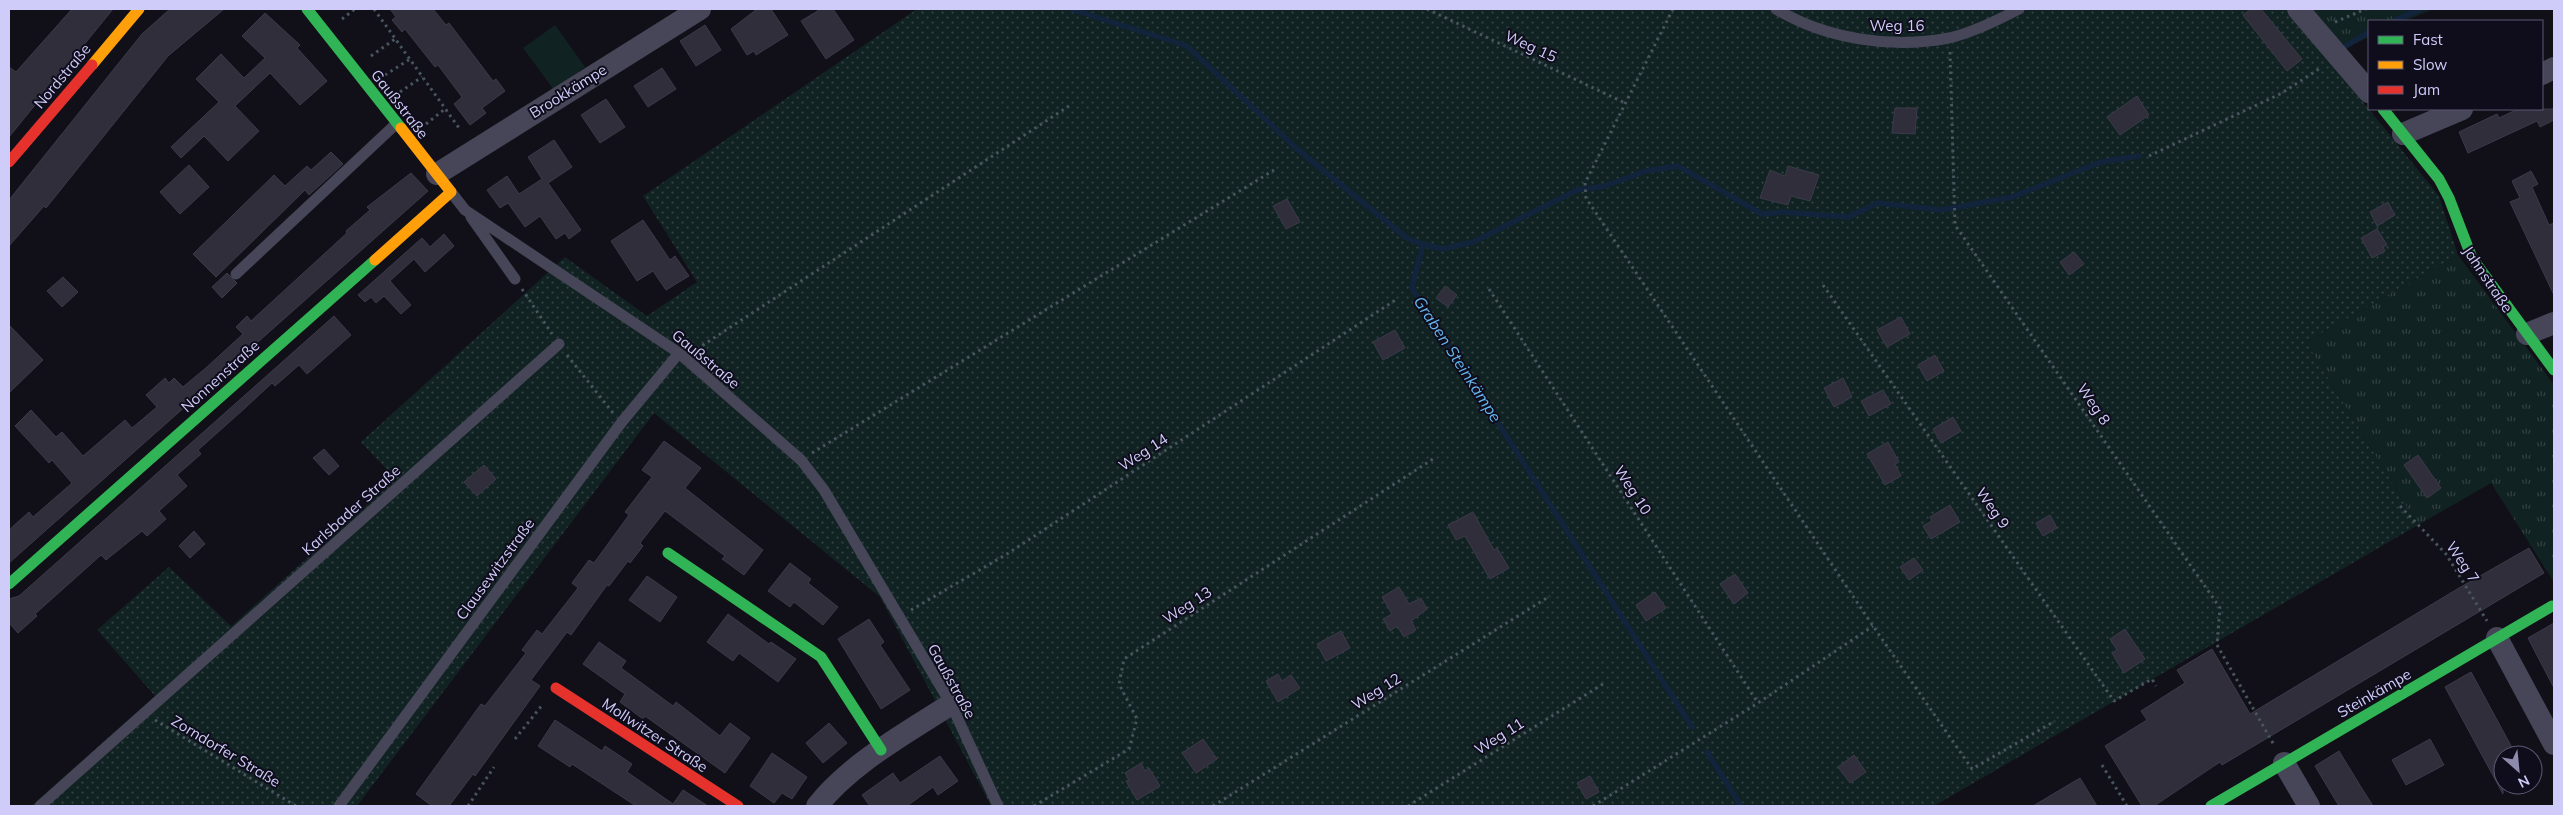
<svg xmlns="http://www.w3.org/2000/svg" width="2563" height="815" font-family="Mulish,sans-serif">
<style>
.grass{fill:url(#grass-tufts)}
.park{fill:#122}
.garden{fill:url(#garden-dots)}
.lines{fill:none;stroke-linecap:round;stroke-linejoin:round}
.stream{stroke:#12243c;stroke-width:5.5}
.building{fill:#2f2e3a;stroke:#3c3a4b}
.path{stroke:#48555f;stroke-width:3;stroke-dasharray:2.5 4;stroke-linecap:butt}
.lane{stroke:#464658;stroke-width:11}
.street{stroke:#464658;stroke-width:22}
.fast{stroke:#30b455;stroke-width:11}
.slow{stroke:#ff9f0a;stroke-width:11}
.jam{stroke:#e5322d;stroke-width:11}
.labels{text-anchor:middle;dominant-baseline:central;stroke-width:4;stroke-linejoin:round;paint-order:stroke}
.street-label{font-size:15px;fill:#d0ccfa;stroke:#0f0d1b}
.water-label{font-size:16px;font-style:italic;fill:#64b5f0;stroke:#0f0d1b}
</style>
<defs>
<pattern id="grass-tufts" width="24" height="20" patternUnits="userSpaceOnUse" patternTransform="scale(1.25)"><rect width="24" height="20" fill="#122"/><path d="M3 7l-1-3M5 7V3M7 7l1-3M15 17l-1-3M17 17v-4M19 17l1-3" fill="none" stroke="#334143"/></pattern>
<pattern id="garden-dots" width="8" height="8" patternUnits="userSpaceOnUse" patternTransform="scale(1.25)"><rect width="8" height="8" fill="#122"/><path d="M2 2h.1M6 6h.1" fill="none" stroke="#334143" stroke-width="1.8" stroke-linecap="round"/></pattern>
</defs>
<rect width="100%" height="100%" fill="#111018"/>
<!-- grass -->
<path class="grass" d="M 2307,9 L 2433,9 L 2405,21 L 2369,21 L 2369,37 L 2343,49 Z
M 2458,255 L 2554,385 L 2554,582 L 2491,483 L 2418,525 L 2306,342 Z"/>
<!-- park -->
<path class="park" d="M 555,25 L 585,67 L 554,90 L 523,48 Z"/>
<!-- garden -->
<path class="garden" d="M 917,9 L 2288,9 L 2439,196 L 2458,255 L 2306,342 L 2418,525 L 1934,806 L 991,806 L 880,597 L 654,413 L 357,806 L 31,806 L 155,696 L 97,630 L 169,567 L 231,626 L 396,479 L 361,442 L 565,257 L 647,316 L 697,282 L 643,196 Z"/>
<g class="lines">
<!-- stream -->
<path class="stream" d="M 1071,9 L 1187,46 L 1297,149 L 1408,239 L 1423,244
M 2393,21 L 2421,9
M 2346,46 L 2369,32
M 1692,727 L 1412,288 L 1423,244 L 1442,249 L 1473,242 L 1577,190 L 1605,186 L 1646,171 L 1678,166 L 1762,214 L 1782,212 L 1848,217 L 1878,203 L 1942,210 L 2012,197 L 2101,162 L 2139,156
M 1707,752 L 1741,806"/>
</g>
<!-- building -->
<path class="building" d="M 72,9 L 113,9 L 9,137 L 9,67 L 16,72 Z
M 170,9 L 224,9 L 168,56 L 46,208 L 44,206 L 9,246 L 9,200 L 142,34 Z
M 390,9 L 433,9 L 446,25 L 449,23 L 493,81 L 496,79 L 505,91 L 482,108 L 486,113 L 470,125 L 454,104 L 462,97 L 438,65 L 435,67 L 405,29 L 402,32 L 392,20 L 396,17 Z
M 757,9 L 771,9 L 788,35 L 756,55 L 754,51 L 747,55 L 731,29 Z
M 821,9 L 833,9 L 854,40 L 826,59 L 801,21 Z
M 2251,9 L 2261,9 L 2302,59 L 2287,71 L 2243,15 Z
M 265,13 L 300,45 L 297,48 L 327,81 L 300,105 L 270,73 L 235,106 L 259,131 L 228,161 L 204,136 L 181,158 L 171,147 L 219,102 L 196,79 L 221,54 L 244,78 L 265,58 L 242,36 Z
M 705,25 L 721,50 L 696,66 L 680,41 Z
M 662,68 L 676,89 L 648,107 L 634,86 Z
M 2137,96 L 2149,115 L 2120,135 L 2107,117 Z
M 606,99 L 625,127 L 600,143 L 581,115 Z
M 1895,108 L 1917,108 L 1915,134 L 1892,133 Z
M 2518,109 L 2554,109 L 2554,120 L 2540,127 L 2537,121 L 2468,153 L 2459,132 L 2497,114 L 2499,118 Z
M 554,140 L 572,167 L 548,183 L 581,230 L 569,239 L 565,233 L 556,239 L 540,216 L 525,227 L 508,203 L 500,208 L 487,190 L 507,176 L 519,194 L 542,179 L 528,157 Z
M 331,152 L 343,164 L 309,195 L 305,190 L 216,277 L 193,254 L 274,175 L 285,186 L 307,166 L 311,170 Z
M 189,165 L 209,187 L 180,214 L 160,192 Z
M 1788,166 L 1819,175 L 1810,201 L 1791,196 L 1788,205 L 1760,198 L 1770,170 L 1785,176 Z
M 2531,171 L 2538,184 L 2532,187 L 2549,225 L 2554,223 L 2554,295 L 2510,202 L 2520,198 L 2512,181 Z
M 411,173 L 428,191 L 9,563 L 9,530 L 29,512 L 33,517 L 72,483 L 52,460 L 49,463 L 15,426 L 31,410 L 56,437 L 62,432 L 83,456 L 125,420 L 132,428 L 157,407 L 146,395 L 165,378 L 169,383 L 174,378 L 183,387 L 207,367 L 243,334 L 236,327 L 247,316 L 251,321 L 347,233 L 346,231 L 370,210 L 367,207 Z
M 1287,199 L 1300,222 L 1286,229 L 1273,206 Z
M 2388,202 L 2395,215 L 2377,226 L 2370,212 Z
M 643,220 L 670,260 L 675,256 L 689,276 L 666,290 L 653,271 L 637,281 L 611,241 Z
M 2377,229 L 2387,245 L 2383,247 L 2385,251 L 2372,258 L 2361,238 Z
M 444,234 L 454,246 L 425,272 L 414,259 L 390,281 L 411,305 L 401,314 L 384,296 L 376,303 L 371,297 L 365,302 L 358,295 L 422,238 L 430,247 Z
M 2074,252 L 2084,264 L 2069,275 L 2060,262 Z
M 227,273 L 237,283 L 222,298 L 212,287 Z
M 63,277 L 78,292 L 62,307 L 47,291 Z
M 1445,286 L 1457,295 L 1448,307 L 1436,298 Z
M 334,316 L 351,335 L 307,374 L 299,365 L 275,386 L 272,383 L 244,409 L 198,450 L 201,454 L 177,475 L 187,486 L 159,511 L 166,519 L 147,536 L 142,531 L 106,560 L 101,555 L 35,614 L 37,616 L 18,633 L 9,623 L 9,599 L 19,596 Z
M 1901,317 L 1910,334 L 1887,347 L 1877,330 Z
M 9,325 L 43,360 L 9,393 Z
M 1395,330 L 1405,348 L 1383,360 L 1373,342 Z
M 1935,355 L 1944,371 L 1927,381 L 1918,365 Z
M 1843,378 L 1852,397 L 1834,407 L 1824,388 Z
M 1883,390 L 1891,404 L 1869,416 L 1861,401 Z
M 1953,417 L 1961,431 L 1941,443 L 1933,429 Z
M 664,441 L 701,468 L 685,488 L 763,550 L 744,575 L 722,559 L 725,556 L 665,511 L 640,543 L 643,546 L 630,563 L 628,561 L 609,586 L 607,585 L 571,635 L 567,632 L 531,680 L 540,686 L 475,776 L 473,774 L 449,806 L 432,806 L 416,794 L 481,704 L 485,706 L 526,653 L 522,650 L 537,630 L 542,634 L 578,588 L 572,583 L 589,560 L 594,563 L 629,515 L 625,512 L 652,477 L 642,470 Z
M 1888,442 L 1899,462 L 1895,464 L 1901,476 L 1885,485 L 1867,454 Z
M 324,449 L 339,466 L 329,475 L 313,458 Z
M 2418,455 L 2441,488 L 2427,498 L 2404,465 Z
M 484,465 L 496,479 L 477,496 L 464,482 Z
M 1950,505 L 1960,522 L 1931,539 L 1923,526 L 1932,521 L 1930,517 Z
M 1473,512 L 1494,550 L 1497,548 L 1509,568 L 1490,579 L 1465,536 L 1456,540 L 1448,525 Z
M 2050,515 L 2057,528 L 2043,536 L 2036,523 Z
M 194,531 L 205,544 L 190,558 L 179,546 Z
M 2529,548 L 2544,573 L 2222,765 L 2220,762 L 2154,806 L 2142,806 L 2105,746 L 2147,720 L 2141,711 L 2185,683 L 2177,670 L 2212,649 L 2250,714 L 2459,588 Z
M 1914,558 L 1923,570 L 1909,580 L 1900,567 Z
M 790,563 L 811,579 L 808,583 L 838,607 L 823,625 L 794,602 L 790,607 L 768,591 Z
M 1735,574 L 1748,593 L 1734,604 L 1720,584 Z
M 647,576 L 677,597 L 660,622 L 629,600 Z
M 1399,587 L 1409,604 L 1421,598 L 1427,609 L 1411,621 L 1416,630 L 1404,637 L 1397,626 L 1390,631 L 1383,619 L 1392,614 L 1382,597 Z
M 1655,592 L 1666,608 L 1646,621 L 1636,605 Z
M 728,614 L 769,644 L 771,642 L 796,659 L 778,682 L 739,653 L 733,661 L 707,642 Z
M 869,619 L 884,642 L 880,645 L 910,690 L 881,709 L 838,639 Z
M 2554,623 L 2554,688 L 2528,638 Z
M 2125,629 L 2145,659 L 2124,673 L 2112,653 L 2117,650 L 2110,639 Z
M 1341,631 L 1350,648 L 1326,661 L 1317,644 Z
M 599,642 L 626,661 L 621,668 L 673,706 L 676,702 L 720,736 L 730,723 L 750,738 L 725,773 L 645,716 L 643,719 L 620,702 L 625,694 L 583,664 Z
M 2471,672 L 2516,755 L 2503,755 L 2503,794 L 2445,687 Z
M 1278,674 L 1282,681 L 1291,675 L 1300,688 L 1278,702 L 1266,681 Z
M 555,720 L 602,751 L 605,746 L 632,764 L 627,772 L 673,804 L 683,790 L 708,806 L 636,806 L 572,764 L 570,767 L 538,746 Z
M 829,723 L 847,743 L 823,763 L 806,743 Z
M 1203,739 L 1217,759 L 1196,773 L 1182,753 Z
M 2430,739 L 2444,765 L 2406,785 L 2392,760 Z
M 2339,751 L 2361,787 L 2373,806 L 2339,806 L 2315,766 Z
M 772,753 L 807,777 L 792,799 L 782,793 L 774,803 L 750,786 Z
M 1854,755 L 1866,772 L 1850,783 L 1838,767 Z
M 940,756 L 958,781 L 938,795 L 933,787 L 907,806 L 870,806 L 862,795 L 893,773 L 900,783 Z
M 1141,763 L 1145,771 L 1149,768 L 1160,786 L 1137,800 L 1126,781 L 1129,780 L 1125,773 Z
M 1590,776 L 1599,792 L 1586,799 L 1577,783 Z
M 2080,778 L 2097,806 L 2033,806 Z"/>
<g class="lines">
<!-- path -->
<path class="path" d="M 374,9 L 459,128
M 1427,9 L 1625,103
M 1673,9 L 1585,183 L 1586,198 L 1873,626 L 1972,769 L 2055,721
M 342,19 L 355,9
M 2335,22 L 2366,9
M 1950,52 L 1955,225 L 2220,608 L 2217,645 L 2274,745
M 371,56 L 395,39
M 385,75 L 410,59
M 400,92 L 422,77
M 426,124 L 445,109
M 2149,156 L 2282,93 L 2322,67
M 1823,285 L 2114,701 L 2152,679 L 2156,686
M 522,289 L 552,334
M 1489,289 L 1758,703
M 697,349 L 1069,106
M 567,355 L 613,413
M 812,453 L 1274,170
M 2400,506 L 2446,554 L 2487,621
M 911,610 L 1007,554 L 1397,299
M 155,720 L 296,806
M 515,739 L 543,704
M 2102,765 L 2127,806
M 468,806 L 494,767
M 1034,806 L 1129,749 L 1137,719 L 1119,684 L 1124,659 L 1436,457
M 1213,806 L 1550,596
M 1408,806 L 1603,684
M 1593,806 L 1758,703 L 1873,626"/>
<!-- lane -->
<path class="lane" d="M 1776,9 C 1826,39 1891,49 1949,38 C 1972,33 1998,20 2019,9
M 451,192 L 465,210 L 679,353 L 801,460 L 824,490 L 951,704 L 998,806
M 471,217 L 515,279
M 236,274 L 397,123
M 40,806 L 559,344
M 339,806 L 621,423 L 679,353"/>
<!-- street -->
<path class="street" d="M 2298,9 L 2369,92
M 2542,74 L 2554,68
M 2403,134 L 2462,109
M 437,174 L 700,9
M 2527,334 L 2554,323
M 2497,638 L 2554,744
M 2284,763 L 2309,806
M 817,806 C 851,763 905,734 951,704"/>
<!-- fast -->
<path class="fast" d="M 307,9 L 401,128
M 2383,109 L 2439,179 L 2449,198 L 2472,258 L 2554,370
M 668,553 L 821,657 L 881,750
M 9,584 L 375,260
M 2211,806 L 2552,606"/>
<!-- slow -->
<path class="slow" d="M 92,65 L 139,9
M 375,260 L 451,192 L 401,128"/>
<!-- jam -->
<path class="jam" d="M 9,162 L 92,65
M 556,688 L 738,806"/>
</g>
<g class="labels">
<!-- street labels -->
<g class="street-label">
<text x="1897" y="25">Weg 16</text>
<text transform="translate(1531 46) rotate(25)">Weg 15</text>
<text transform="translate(62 76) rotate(-50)">Nordstraße</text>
<text transform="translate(568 91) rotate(-32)">Brookkämpe</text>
<text transform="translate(400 104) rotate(52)">Gaußstraße</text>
<text transform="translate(2488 279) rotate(56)">Jahnstraße</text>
<text transform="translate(706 359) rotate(40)">Gaußstraße</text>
<text transform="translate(220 376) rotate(-42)">Nonnenstraße</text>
<text transform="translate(2094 404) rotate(56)">Weg 8</text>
<text transform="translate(1143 452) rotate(-33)">Weg 14</text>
<text transform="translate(1633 490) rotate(57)">Weg 10</text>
<text transform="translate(1993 508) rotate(55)">Weg 9</text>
<text transform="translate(351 510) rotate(-42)">Karlsbader Straße</text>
<text transform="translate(2463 562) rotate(56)">Weg 7</text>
<text transform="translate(495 569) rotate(-54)">Clausewitzstraße</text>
<text transform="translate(1187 605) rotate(-33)">Weg 13</text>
<text transform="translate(952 681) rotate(61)">Gaußstraße</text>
<text transform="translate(1376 691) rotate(-32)">Weg 12</text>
<text transform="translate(2374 693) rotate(-30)">Steinkämpe</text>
<text transform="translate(655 735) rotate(33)">Mollwitzer Straße</text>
<text transform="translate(1499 736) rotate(-32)">Weg 11</text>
<text transform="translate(226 751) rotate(31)">Zorndorfer Straße</text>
</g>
<!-- water labels -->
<g class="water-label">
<text transform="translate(1458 359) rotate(57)">Graben Steinkämpe</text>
</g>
</g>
<!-- border -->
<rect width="2563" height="815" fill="none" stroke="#d0ccfa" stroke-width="20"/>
<!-- legend -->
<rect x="2368" y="20" width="175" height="90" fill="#0f0d1b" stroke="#5c5974"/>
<rect x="2378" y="36" width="25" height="8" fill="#30b455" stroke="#5c5974"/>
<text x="2413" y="45" font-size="15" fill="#d0ccfa">Fast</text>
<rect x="2378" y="61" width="25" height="8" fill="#ff9f0a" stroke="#5c5974"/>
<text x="2413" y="70" font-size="15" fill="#d0ccfa">Slow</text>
<rect x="2378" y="86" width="25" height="8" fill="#e5322d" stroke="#5c5974"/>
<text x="2413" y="95" font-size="15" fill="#d0ccfa">Jam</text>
<!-- north arrow -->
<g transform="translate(2518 770) rotate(153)"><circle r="24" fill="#0f0d1b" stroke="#5c5974"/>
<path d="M0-4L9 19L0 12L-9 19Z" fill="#8d8aab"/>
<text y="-8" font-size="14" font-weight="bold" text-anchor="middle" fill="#d0ccfa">N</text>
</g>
</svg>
